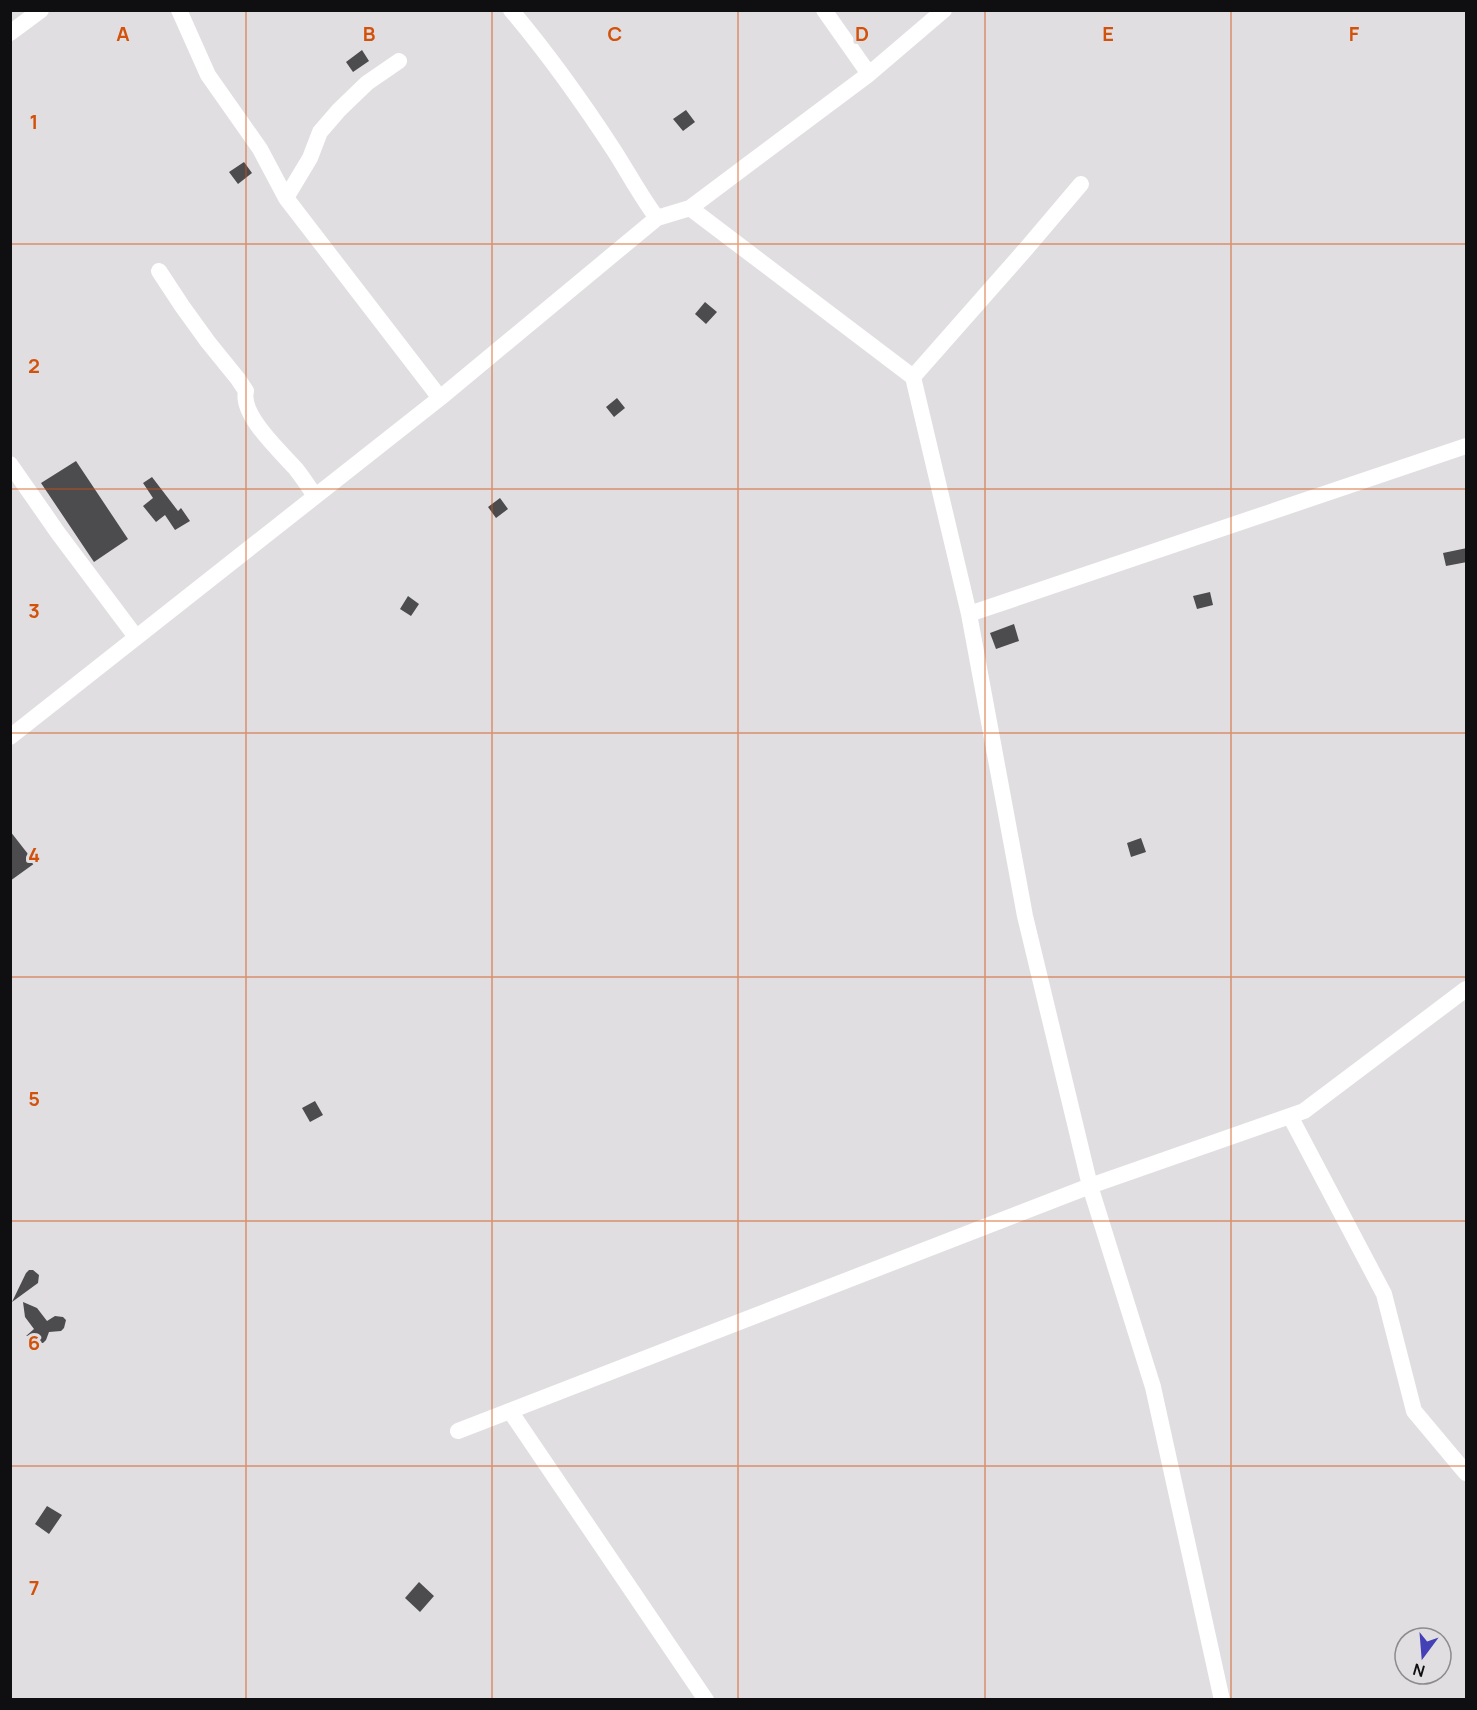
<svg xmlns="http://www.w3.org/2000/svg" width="1477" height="1710" font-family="Manrope,sans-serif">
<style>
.building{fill:#4c4b4e}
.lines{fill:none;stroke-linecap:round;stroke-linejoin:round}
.minor{stroke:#fff;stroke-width:16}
.grid{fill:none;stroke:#d2520c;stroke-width:1.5;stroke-opacity:0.55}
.grid-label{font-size:20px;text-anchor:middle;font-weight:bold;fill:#d2520c;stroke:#e1dee1;stroke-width:6;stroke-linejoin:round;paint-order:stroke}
</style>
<rect width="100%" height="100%" fill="#e1dee1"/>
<!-- building -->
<path class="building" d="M 362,50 L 369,61 L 353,72 L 346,62 Z
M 686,110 L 695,122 L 683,131 L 673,119 Z
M 244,162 L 252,173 L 238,184 L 229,172 Z
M 705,302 L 717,312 L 706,324 L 695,314 Z
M 617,398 L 625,408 L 614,417 L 606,407 Z
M 76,461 L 128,539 L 94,562 L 41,483 Z
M 152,477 L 178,511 L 181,508 L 190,521 L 175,530 L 165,515 L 156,522 L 143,506 L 153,498 L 143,483 Z
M 500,498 L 508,509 L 496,518 L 488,507 Z
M 1467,548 L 1467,562 L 1446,566 L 1443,553 Z
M 1210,592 L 1213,605 L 1197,609 L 1193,596 Z
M 408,596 L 419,604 L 411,616 L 400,609 Z
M 1014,624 L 1019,641 L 996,649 L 990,633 Z
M 10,831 L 35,863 L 10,881 Z
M 1141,838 L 1146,852 L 1131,857 L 1127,843 Z
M 315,1101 L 323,1115 L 310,1122 L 302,1108 Z
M 29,1270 L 33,1270 L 39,1275 L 38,1283 L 12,1302 L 26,1273 Z
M 23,1302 L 37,1308 L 47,1321 L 55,1316 L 63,1317 L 66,1320 L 64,1328 L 61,1331 L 49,1332 L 46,1340 L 43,1343 L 34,1342 L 32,1335 L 26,1336 L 34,1329 L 25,1317 Z
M 47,1506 L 62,1515 L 49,1534 L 35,1524 Z
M 419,1582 L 434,1596 L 420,1612 L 405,1598 Z"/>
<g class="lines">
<!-- minor -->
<path class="minor" d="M 179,10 L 208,75 L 260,149 L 286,198 L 440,398
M 511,10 C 549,55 583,103 615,152 C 629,174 641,197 657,218
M 824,10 L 869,74
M 10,33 L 41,10
M 286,198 L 310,158 L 320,132 L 339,110 L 367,83 L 399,61
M 690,208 L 913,377 L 969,614 L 1025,916 L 1090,1186 L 1153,1387 L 1222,1700
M 159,271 L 182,306 L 208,342 L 238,379 L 246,391 C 240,415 281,452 296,469 C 303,478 309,487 315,496
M 913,377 L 1025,250 L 1081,184
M 10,464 L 58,533 L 136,637
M 969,614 L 1466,446
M 10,737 L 440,398 L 657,218 L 690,208 L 869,74 L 944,10
M 1290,1116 L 1384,1294 L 1414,1411 L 1466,1473
M 510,1411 L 706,1700
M 458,1431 L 1090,1186 L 1304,1111 L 1466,989"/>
</g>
<!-- grid -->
<path class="grid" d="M 246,10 L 246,1700M 492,10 L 492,1700M 738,10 L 738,1700M 985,10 L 985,1700M 1231,10 L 1231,1700M 10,244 L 1466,244M 10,489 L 1466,489M 10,733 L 1466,733M 10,977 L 1466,977M 10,1221 L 1466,1221M 10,1466 L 1466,1466"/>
<g class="grid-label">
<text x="123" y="41">A</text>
<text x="369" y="41">B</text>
<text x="615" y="41">C</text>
<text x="862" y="41">D</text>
<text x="1108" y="41">E</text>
<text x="1354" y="41">F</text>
<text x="34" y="129">1</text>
<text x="34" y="373">2</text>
<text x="34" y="618">3</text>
<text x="34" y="862">4</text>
<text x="34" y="1106">5</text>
<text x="34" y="1350">6</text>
<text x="34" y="1595">7</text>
</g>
<!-- border -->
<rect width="1477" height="1710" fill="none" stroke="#0f0e10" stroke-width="24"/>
<!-- north arrow -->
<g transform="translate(1423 1656) rotate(196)"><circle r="28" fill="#e1dee1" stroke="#8d8b8d" stroke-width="1.5"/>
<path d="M0-4.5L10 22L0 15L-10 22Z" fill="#4441b6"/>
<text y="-9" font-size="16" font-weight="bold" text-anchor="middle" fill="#0f0e10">N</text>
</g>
</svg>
